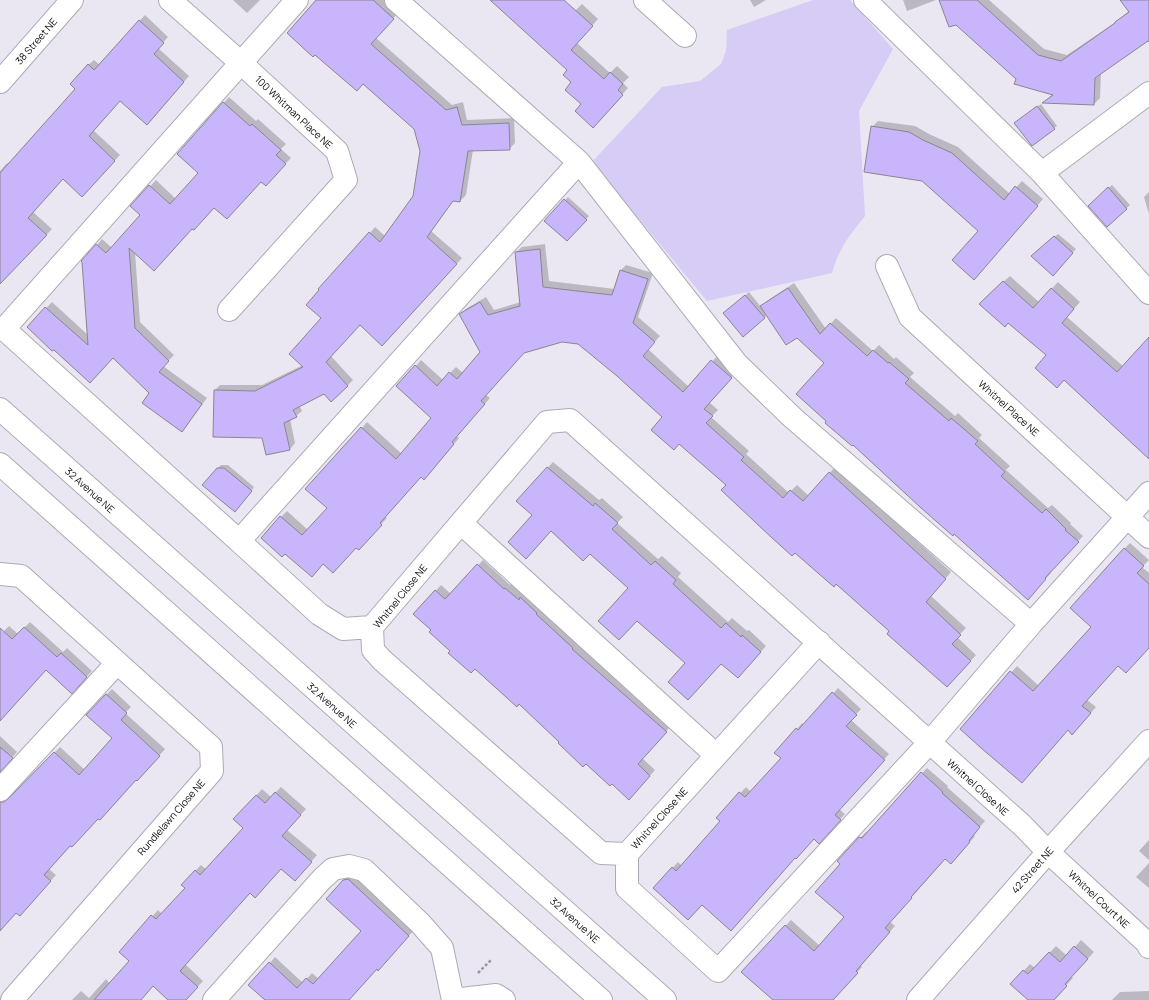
<svg xmlns="http://www.w3.org/2000/svg" width="1149" height="1000" font-family="Manrope,sans-serif">
<style>
.green{fill:#d6ccf5}
.shadow{fill:#0003}
.building{fill:#c9b5fb;stroke:#898691}
.lines{fill:none;stroke-linecap:round;stroke-linejoin:round}
.minor-casing{stroke:#adaab6;stroke-width:24}
.major-casing{stroke:#adaab6;stroke-width:24}
.path{stroke:#98969f;stroke-width:2.5;stroke-dasharray:3 2;stroke-linecap:butt}
.minor{stroke:#fff;stroke-width:22}
.major{stroke:#fff;stroke-width:22}
.labels{text-anchor:middle;dominant-baseline:central;stroke-width:4;stroke-linejoin:round;paint-order:stroke}
.street-label{font-size:10px;fill:#111014;stroke:#fff}
</style>
<rect width="100%" height="100%" fill="#eae7f3"/>
<!-- green -->
<path class="green" d="M 813,0 L 850,0 L 893,49 L 859,111 L 865,216 C 849,236 839,248 832,273 L 707,301 L 592,162 L 662,87 L 700,81 L 721,64 L 726,51 L 727,30 Z"/>
<!-- shadow -->
<path class="shadow" d="M 233,0 L 260,0 L 247,13 Z
M 318,0 L 385,0 L 399,12 L 376,38 L 452,105 L 463,102 L 467,120 L 514,118 L 515,143 L 509,149 L 473,150 L 466,195 L 460,201 L 454,200 L 431,231 L 462,258 L 388,339 L 360,324 L 331,356 L 353,380 L 332,401 L 324,393 L 299,405 L 302,411 L 296,416 L 290,419 L 295,443 L 290,449 L 263,437 L 215,390 L 220,385 L 262,385 L 303,365 L 323,318 L 370,233 L 375,227 L 385,236 L 414,197 L 421,151 L 415,128 Z
M 491,0 L 557,0 L 572,14 L 582,4 L 598,19 L 577,43 L 610,73 L 617,66 L 629,77 L 623,83 L 628,88 L 599,120 L 582,104 L 568,70 Z
M 750,0 L 766,0 L 754,7 Z
M 903,0 L 936,0 L 907,11 Z
M 940,0 L 989,0 L 1044,49 L 1067,55 L 1116,22 L 1129,11 L 1124,0 L 1149,0 L 1149,39 L 1101,73 L 1100,98 L 1094,104 L 1044,102 L 1053,94 L 1017,79 Z
M 145,15 L 168,37 L 158,48 L 189,76 L 152,119 L 120,100 L 93,130 L 120,155 L 87,190 L 63,178 L 33,212 L 52,229 L 5,278 L 0,273 L 0,171 L 7,163 L 9,165 L 76,89 L 88,65 L 94,60 L 100,65 Z
M 229,97 L 256,121 L 258,119 L 286,144 L 281,149 L 291,158 L 271,179 L 261,181 L 214,207 L 192,228 L 135,252 L 140,322 L 174,355 L 163,366 L 207,398 L 187,425 L 182,431 L 151,393 L 113,357 L 54,349 L 28,327 L 52,302 L 88,335 L 83,261 L 102,239 L 112,248 L 141,215 L 132,206 L 156,180 L 176,199 L 200,173 L 178,154 Z
M 1041,104 L 1057,126 L 1054,128 L 1015,123 Z
M 878,121 L 915,126 L 929,134 L 958,147 L 1010,194 L 1022,181 L 1043,199 L 974,279 L 979,231 L 872,127 Z
M 1112,185 L 1130,205 L 1107,226 L 1089,206 Z
M 1149,192 L 1149,214 L 1144,197 Z
M 568,197 L 589,216 L 567,240 L 546,221 Z
M 1058,234 L 1076,249 L 1053,274 L 1033,256 Z
M 545,244 L 549,281 L 615,289 L 621,270 L 626,265 L 653,273 L 638,317 L 660,336 L 648,349 L 689,387 L 718,355 L 737,371 L 709,402 L 718,410 L 711,417 L 749,451 L 746,454 L 789,493 L 797,485 L 809,496 L 835,467 L 951,572 L 931,596 L 966,628 L 957,637 L 976,655 L 953,680 L 890,631 L 727,485 L 664,417 L 617,375 L 579,343 L 562,341 L 524,352 L 486,395 L 490,398 L 457,436 L 459,438 L 430,473 L 421,476 L 385,517 L 387,518 L 364,543 L 356,547 L 333,571 L 281,517 L 287,511 L 308,530 L 328,508 L 362,428 L 367,422 L 402,454 L 433,418 L 416,366 L 421,360 L 443,380 L 456,367 L 463,373 L 481,352 L 460,315 L 466,309 L 486,297 L 494,310 L 521,302 L 516,252 L 522,247 Z
M 1010,276 L 1039,302 L 1058,282 L 1080,302 L 1067,317 L 1124,367 L 1149,344 L 1149,457 L 1047,355 L 986,297 Z
M 794,283 L 826,329 L 836,318 L 873,351 L 879,345 L 894,359 L 896,357 L 914,373 L 910,377 L 955,416 L 958,413 L 982,435 L 979,438 L 1010,466 L 1006,470 L 1048,508 L 1052,505 L 1071,523 L 1070,524 L 1083,536 L 1050,572 L 1051,573 L 1033,593 L 827,421 L 826,363 L 797,337 L 767,315 L 764,318 L 728,310 L 749,292 L 761,307 L 767,301 Z
M 553,462 L 599,500 L 602,498 L 623,517 L 617,523 L 658,559 L 662,556 L 681,573 L 678,577 L 728,622 L 732,618 L 747,631 L 749,630 L 766,646 L 744,671 L 721,662 L 686,663 L 630,588 L 590,553 L 551,530 L 517,501 Z
M 221,465 L 228,465 L 254,487 L 237,508 L 218,468 Z
M 1130,543 L 1149,560 L 1142,567 L 1149,573 L 1149,647 L 1118,665 L 1087,700 L 1096,707 L 1078,728 L 1068,729 L 961,729 L 1017,666 L 1039,686 L 1092,627 L 1124,549 Z
M 483,560 L 510,585 L 511,583 L 671,726 L 642,758 L 655,770 L 634,793 L 612,783 L 586,763 L 560,742 L 519,703 L 476,667 L 451,651 L 432,630 L 414,614 L 441,585 L 451,594 Z
M 30,622 L 63,652 L 67,648 L 92,671 L 77,687 L 46,669 L 0,720 L 0,635 L 9,626 L 18,634 Z
M 838,688 L 861,709 L 851,720 L 889,754 L 839,809 L 845,814 L 824,837 L 814,838 L 795,857 L 702,904 L 654,888 L 678,862 L 682,866 L 721,821 L 717,818 L 746,787 L 751,792 L 782,758 L 797,729 L 802,723 L 804,725 Z
M 112,689 L 131,707 L 125,713 L 165,749 L 143,774 L 136,779 L 71,845 L 49,869 L 56,875 L 25,909 L 17,911 L 0,930 L 0,812 L 14,795 L 60,747 L 85,770 L 114,738 L 106,695 Z
M 0,736 L 17,752 L 0,771 Z
M 927,768 L 948,786 L 947,787 L 985,821 L 973,835 L 975,836 L 957,857 L 946,858 L 890,922 L 895,926 L 860,965 L 862,967 L 840,992 L 827,1000 L 773,1000 L 743,972 L 791,920 L 820,946 L 845,917 L 841,864 L 838,861 L 866,832 L 867,833 Z
M 281,787 L 306,809 L 287,830 L 317,855 L 295,880 L 281,868 L 250,892 L 185,964 L 203,981 L 186,1000 L 170,1000 L 153,985 L 141,1000 L 72,1000 L 81,991 L 89,998 L 106,979 L 110,984 L 130,961 L 120,952 L 158,910 L 162,914 L 186,888 L 195,871 L 201,865 L 207,870 L 244,828 L 235,819 L 262,789 L 271,797 Z
M 1149,840 L 1149,860 L 1139,851 Z
M 1149,863 L 1149,888 L 1136,877 Z
M 354,874 L 414,930 L 384,964 L 377,968 L 345,1000 L 267,1000 L 270,963 L 275,957 L 303,983 L 312,973 L 319,979 L 363,931 L 344,881 L 349,875 Z
M 1081,940 L 1094,952 L 1071,977 L 1073,978 L 1063,989 L 1044,1000 L 1029,1000 L 1012,984 L 1030,964 L 1035,968 L 1056,946 L 1067,956 Z
M 1149,991 L 1149,1000 L 1112,1000 L 1120,992 Z"/>
<!-- building -->
<path class="building" d="M 316,0 L 373,0 L 394,19 L 371,44 L 446,110 L 457,107 L 462,125 L 509,123 L 510,150 L 468,151 L 460,202 L 453,201 L 427,237 L 457,264 L 382,346 L 360,325 L 326,362 L 348,386 L 331,402 L 324,394 L 293,410 L 297,417 L 284,423 L 290,450 L 266,455 L 262,438 L 213,437 L 214,390 L 255,391 L 303,367 L 289,354 L 321,318 L 306,305 L 319,290 L 318,289 L 369,232 L 380,242 L 413,196 L 420,151 L 414,129 L 363,84 L 357,91 L 315,55 L 313,57 L 287,33 Z
M 490,0 L 564,0 L 593,26 L 571,50 L 604,79 L 610,72 L 623,84 L 618,90 L 623,95 L 593,128 L 575,111 L 581,104 L 565,90 L 571,82 L 563,75 L 567,70 Z
M 939,0 L 977,0 L 1038,55 L 1061,61 L 1115,23 L 1115,22 L 1129,12 L 1120,0 L 1149,0 L 1149,42 L 1148,41 L 1095,78 L 1094,105 L 1042,103 L 1053,95 L 1014,84 L 1016,79 L 956,25 L 949,27 Z
M 139,20 L 164,43 L 154,54 L 184,82 L 147,125 L 120,101 L 89,136 L 115,161 L 82,197 L 63,179 L 28,218 L 47,235 L 0,284 L 0,173 L 75,89 L 70,84 L 88,64 L 94,70 Z
M 223,102 L 250,126 L 252,124 L 281,150 L 276,155 L 286,164 L 266,186 L 261,182 L 227,219 L 214,208 L 194,230 L 192,229 L 154,271 L 129,248 L 135,328 L 169,361 L 159,372 L 202,404 L 182,432 L 142,403 L 149,393 L 113,358 L 90,383 L 54,350 L 52,351 L 27,327 L 45,307 L 88,345 L 82,262 L 81,261 L 96,244 L 106,253 L 140,215 L 130,206 L 149,185 L 170,204 L 198,173 L 177,154 Z
M 1037,106 L 1055,129 L 1032,146 L 1014,123 Z
M 871,126 L 909,132 L 923,140 L 952,153 L 1004,200 L 1015,186 L 1038,206 L 974,280 L 952,260 L 978,231 L 922,181 L 864,172 Z
M 1108,187 L 1127,209 L 1107,227 L 1088,206 Z
M 564,199 L 587,220 L 567,241 L 544,221 Z
M 1054,236 L 1073,253 L 1053,276 L 1031,256 Z
M 540,249 L 543,287 L 612,295 L 620,270 L 648,279 L 633,323 L 655,342 L 643,356 L 683,392 L 711,360 L 732,378 L 704,409 L 713,416 L 706,423 L 744,457 L 741,460 L 783,498 L 790,490 L 803,501 L 829,472 L 946,579 L 926,602 L 961,635 L 952,644 L 971,661 L 947,687 L 887,634 L 889,631 L 836,584 L 834,587 L 795,553 L 792,556 L 771,537 L 721,490 L 726,485 L 679,444 L 674,450 L 651,430 L 662,417 L 617,376 L 578,344 L 562,342 L 524,353 L 481,401 L 485,404 L 452,442 L 454,444 L 424,480 L 421,477 L 380,523 L 382,525 L 359,550 L 356,548 L 333,573 L 323,564 L 312,577 L 285,554 L 282,557 L 261,538 L 280,516 L 302,535 L 327,508 L 305,489 L 361,427 L 396,459 L 431,418 L 396,386 L 415,365 L 437,386 L 449,372 L 457,379 L 480,352 L 459,314 L 480,302 L 488,315 L 520,306 L 515,252 Z
M 1003,281 L 1033,308 L 1051,288 L 1074,309 L 1062,323 L 1117,372 L 1149,337 L 1149,459 L 1064,380 L 1057,388 L 1035,368 L 1046,355 L 1008,323 L 1005,327 L 979,304 Z
M 788,288 L 820,334 L 830,323 L 867,356 L 873,350 L 888,363 L 889,362 L 909,379 L 905,383 L 949,421 L 951,418 L 978,441 L 975,444 L 1005,472 L 1001,476 L 1042,513 L 1046,509 L 1066,529 L 1065,530 L 1079,542 L 1045,578 L 1046,579 L 1028,600 L 954,534 L 953,536 L 920,507 L 853,445 L 852,446 L 825,423 L 826,421 L 796,394 L 824,363 L 797,338 L 786,345 L 760,306 Z
M 745,295 L 765,318 L 743,337 L 723,313 Z
M 547,467 L 593,506 L 595,503 L 618,523 L 612,529 L 651,565 L 655,561 L 676,580 L 673,584 L 721,628 L 726,623 L 741,637 L 742,635 L 761,652 L 738,678 L 721,664 L 688,700 L 668,682 L 685,663 L 637,621 L 619,640 L 598,621 L 628,588 L 590,554 L 583,561 L 551,531 L 526,559 L 508,542 L 532,515 L 516,501 Z
M 217,468 L 224,468 L 252,491 L 235,512 L 202,485 Z
M 1124,548 L 1144,566 L 1137,573 L 1149,584 L 1149,648 L 1126,673 L 1118,666 L 1082,706 L 1091,713 L 1072,735 L 1068,730 L 1022,783 L 980,747 L 960,729 L 1010,671 L 1033,691 L 1091,627 L 1070,608 Z
M 477,564 L 504,589 L 505,588 L 519,600 L 520,597 L 537,613 L 536,614 L 573,648 L 572,649 L 667,732 L 638,764 L 650,776 L 629,800 L 612,784 L 610,786 L 586,764 L 583,767 L 558,743 L 559,742 L 519,704 L 517,707 L 475,669 L 471,673 L 448,653 L 450,651 L 429,632 L 431,630 L 413,614 L 435,590 L 445,599 Z
M 24,627 L 57,657 L 61,653 L 87,677 L 72,694 L 46,670 L 0,721 L 0,628 L 12,639 Z
M 832,692 L 857,715 L 846,726 L 885,760 L 835,815 L 841,820 L 819,844 L 814,839 L 796,859 L 795,858 L 731,931 L 702,905 L 688,920 L 653,888 L 672,867 L 676,871 L 720,821 L 716,818 L 739,792 L 745,797 L 781,758 L 774,753 L 796,728 L 798,730 Z
M 106,694 L 127,713 L 121,720 L 160,756 L 137,781 L 136,780 L 100,820 L 98,819 L 72,847 L 70,846 L 44,875 L 51,881 L 20,916 L 16,913 L 0,931 L 0,802 L 4,802 L 9,798 L 54,752 L 79,775 L 112,738 L 86,715 Z
M 0,747 L 13,758 L 0,772 Z
M 921,772 L 943,792 L 942,793 L 980,827 L 969,841 L 970,842 L 951,864 L 945,859 L 911,897 L 912,898 L 885,928 L 890,932 L 856,971 L 858,973 L 833,1000 L 773,1000 L 741,972 L 785,925 L 814,951 L 844,917 L 815,892 L 840,864 L 837,861 L 859,837 L 862,838 Z
M 275,792 L 301,815 L 282,836 L 312,862 L 295,881 L 281,869 L 255,898 L 250,893 L 180,971 L 198,987 L 186,1000 L 168,1000 L 153,986 L 141,1000 L 94,1000 L 129,961 L 119,952 L 151,915 L 156,919 L 185,888 L 181,885 L 195,870 L 200,875 L 243,828 L 233,819 L 256,795 L 265,803 Z
M 348,879 L 409,936 L 378,971 L 377,969 L 349,1000 L 265,1000 L 248,985 L 269,962 L 297,988 L 306,978 L 313,984 L 361,931 L 326,899 L 343,880 Z
M 1074,946 L 1088,959 L 1065,984 L 1067,986 L 1054,1000 L 1028,1000 L 1010,984 L 1023,970 L 1028,974 L 1049,952 L 1060,962 Z"/>
<g class="lines">
<defs>
<path id="minor" d="M 170,0 L 241,63 L 337,151 L 346,180 L 229,310
M 297,0 L 4,329 L 239,541 L 579,162
M 396,0 L 579,162 L 737,364 L 793,418 L 1031,624
M 645,0 L 685,36
M 865,0 L 1042,173 L 1149,293
M 0,82 L 72,0
M 1042,173 L 1149,93
M 887,266 L 910,317 L 1149,537
M 461,523 L 716,755
M 239,541 L 319,614 L 343,629 L 372,627
M 0,574 L 21,576 L 211,747 L 212,771 L 12,1000
M 819,642 L 627,854 L 601,853 L 382,660 L 373,650 L 372,627 L 547,422 L 570,420 L 1023,826 L 1048,852 L 1147,943 L 1149,947
M 0,790 L 117,663
M 627,854 L 627,888 L 718,971 L 929,743 L 1031,624 L 1149,493
M 214,1000 L 322,879 L 333,869 L 349,866 L 364,870 L 420,923 L 442,948 L 453,1000 L 496,995 L 504,1000
M 918,1000 L 1048,852 L 1149,741"/>
<path id="major" d="M 0,409 L 665,1000
M 0,464 L 601,1000"/>
</defs>
<!-- minor casing -->
<use href="#minor" class="minor-casing"/>
<!-- major casing -->
<use href="#major" class="major-casing"/>
<!-- path -->
<path class="path" d="M 478,973 L 491,960"/>
<!-- minor -->
<use href="#minor" class="minor"/>
<!-- major -->
<use href="#major" class="major"/>
</g>
<g class="labels">
<!-- street labels -->
<g class="street-label">
<text transform="translate(36 41) rotate(-49)">38 Street NE</text>
<text transform="translate(294 112) rotate(43)">100 Whitman Place NE</text>
<text transform="translate(1009 408) rotate(42)">Whitnel Place NE</text>
<text transform="translate(90 490) rotate(42)">32 Avenue NE</text>
<text transform="translate(400 596) rotate(-51)">Whitnel Close NE</text>
<text transform="translate(332 705) rotate(42)">32 Avenue NE</text>
<text transform="translate(978 787) rotate(42)">Whitnel Close NE</text>
<text transform="translate(171 817) rotate(-49)">Rundlelawn Close NE</text>
<text transform="translate(659 818) rotate(-48)">Whitnel Close NE</text>
<text transform="translate(1032 870) rotate(-49)">42 Street NE</text>
<text transform="translate(1099 899) rotate(43)">Whitnel Court NE</text>
<text transform="translate(575 920) rotate(42)">32 Avenue NE</text>
</g>
</g>
</svg>
